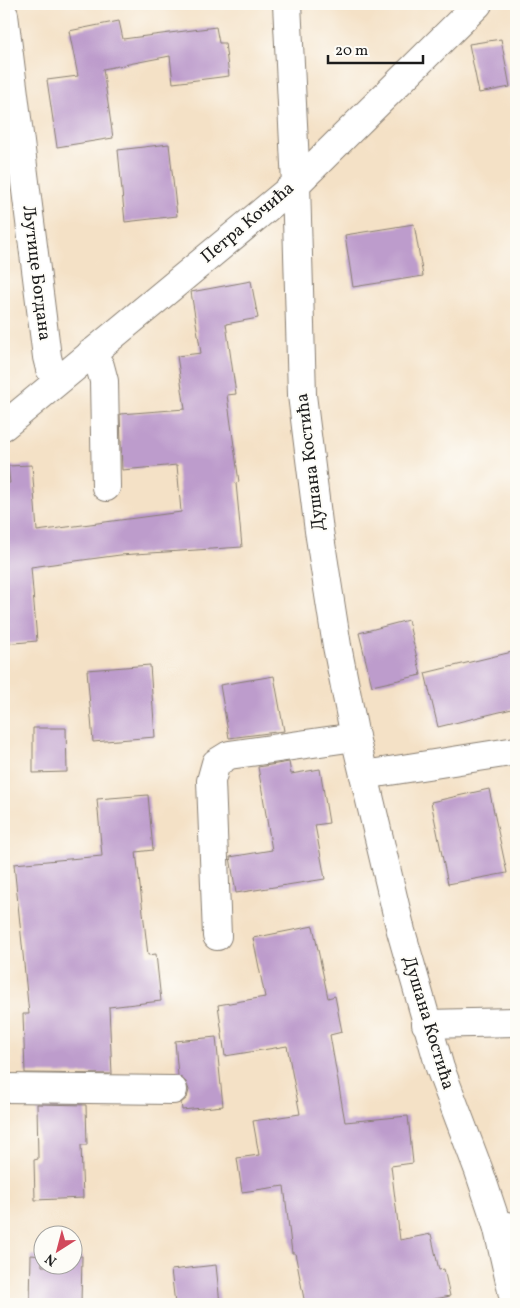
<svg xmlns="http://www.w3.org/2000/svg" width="520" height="1308" font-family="Vollkorn,serif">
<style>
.building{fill:#bd9ccc}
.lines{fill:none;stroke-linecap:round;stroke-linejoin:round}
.street-casing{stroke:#887e71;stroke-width:30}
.secondary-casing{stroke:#887e71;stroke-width:30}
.street{stroke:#fff;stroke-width:28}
.secondary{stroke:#fff;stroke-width:28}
.labels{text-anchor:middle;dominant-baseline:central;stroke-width:4;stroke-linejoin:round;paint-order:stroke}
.street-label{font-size:18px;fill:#1c1c1c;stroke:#fdfcf7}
</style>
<rect width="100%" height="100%" fill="#fdfcf7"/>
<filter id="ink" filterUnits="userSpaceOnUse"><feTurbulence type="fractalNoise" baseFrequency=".02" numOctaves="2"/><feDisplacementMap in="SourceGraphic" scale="10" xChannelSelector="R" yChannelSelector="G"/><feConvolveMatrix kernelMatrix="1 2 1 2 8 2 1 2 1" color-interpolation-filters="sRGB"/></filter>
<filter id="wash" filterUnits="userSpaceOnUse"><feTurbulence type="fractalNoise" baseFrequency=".0096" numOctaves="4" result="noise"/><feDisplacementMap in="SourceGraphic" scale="20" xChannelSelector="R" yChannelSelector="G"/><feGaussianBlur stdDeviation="1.12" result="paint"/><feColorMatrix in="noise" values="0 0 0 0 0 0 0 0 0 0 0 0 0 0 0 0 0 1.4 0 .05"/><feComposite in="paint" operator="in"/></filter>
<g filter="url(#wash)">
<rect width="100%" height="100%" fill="#f4e1c6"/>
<g id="blocks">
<!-- building -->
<path class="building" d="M 119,21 L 123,39 L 216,27 L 219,43 L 225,43 L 229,76 L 173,83 L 170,56 L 103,69 L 113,138 L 57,147 L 47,80 L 78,76 L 69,31 Z
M 501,39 L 510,87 L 479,93 L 469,44 Z
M 169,144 L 177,216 L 125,222 L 118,150 Z
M 414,224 L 423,276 L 353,287 L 345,235 Z
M 251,281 L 258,318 L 226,324 L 236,394 L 227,395 L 239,482 L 236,483 L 242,547 L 120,555 L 31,567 L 37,641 L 4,644 L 4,483 L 10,483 L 8,466 L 32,465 L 37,531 L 181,512 L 177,465 L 122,470 L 120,414 L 185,409 L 177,356 L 201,353 L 191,292 Z
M 408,620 L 421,675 L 372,686 L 359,633 Z
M 516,651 L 516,708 L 438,727 L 425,673 Z
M 150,665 L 155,737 L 93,742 L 87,670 Z
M 274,676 L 284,731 L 229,738 L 220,685 Z
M 33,728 L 66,728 L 67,772 L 33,773 Z
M 289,762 L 291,774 L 320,769 L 329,823 L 315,825 L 325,879 L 236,893 L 230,857 L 272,850 L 258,767 Z
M 489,789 L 507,873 L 448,884 L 431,802 Z
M 148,795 L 153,850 L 136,852 L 148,955 L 156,954 L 161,1001 L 109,1007 L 112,1074 L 25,1073 L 23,1014 L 29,1014 L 14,864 L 102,856 L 97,799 Z
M 313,926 L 328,998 L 335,996 L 342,1032 L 330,1035 L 345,1122 L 408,1116 L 413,1163 L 391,1166 L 400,1240 L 431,1234 L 439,1270 L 444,1269 L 450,1296 L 410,1304 L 305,1304 L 295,1253 L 292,1253 L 284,1186 L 242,1192 L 237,1158 L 259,1155 L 253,1121 L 300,1114 L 287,1046 L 225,1056 L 218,1005 L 265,997 L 253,938 Z
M 216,1037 L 223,1106 L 182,1110 L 181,1103 L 187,1098 L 189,1090 L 186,1082 L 178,1076 L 175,1041 Z
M 37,1104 L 86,1105 L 87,1145 L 81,1145 L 83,1198 L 35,1200 L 34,1160 L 38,1159 Z
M 31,1255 L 42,1256 L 42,1266 L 72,1266 L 72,1256 L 82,1256 L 81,1304 L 30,1304 Z
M 216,1265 L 220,1304 L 175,1304 L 171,1270 Z"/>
</g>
</g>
<g filter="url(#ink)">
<use href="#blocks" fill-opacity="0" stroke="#887e71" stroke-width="1"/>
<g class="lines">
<defs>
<path id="street" d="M 4,15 L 47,357 L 50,369 L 58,380
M 296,184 L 478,4
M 91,353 L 100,366 L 104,381 L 106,487
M 364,775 L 516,751
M 217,936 L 211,781 L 216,763 L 229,755 L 355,737
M 426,1024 L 516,1022
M 4,1088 L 173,1090
M 497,1225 L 516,1227"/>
<path id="secondary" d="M 287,4 L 296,184 L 302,395 L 319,531 L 337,646 L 355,737 L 401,931 L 440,1068 L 479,1171 L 497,1225 L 515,1304
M 4,426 L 296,184"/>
</defs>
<!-- street casing -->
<use href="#street" class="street-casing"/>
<!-- secondary casing -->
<use href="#secondary" class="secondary-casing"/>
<!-- street -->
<use href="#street" class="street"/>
<!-- secondary -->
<use href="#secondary" class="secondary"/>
</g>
</g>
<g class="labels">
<!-- street labels -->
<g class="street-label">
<text transform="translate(248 223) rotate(-40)">Петра Кочића</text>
<text transform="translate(36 273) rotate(83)">Љутице Богдана</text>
<text transform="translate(311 462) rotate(-97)">Душана Костића</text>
<text transform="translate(428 1023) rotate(73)">Душана Костића</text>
</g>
</g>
<!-- margin -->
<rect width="520" height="1308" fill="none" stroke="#fdfcf7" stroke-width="20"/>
<!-- north arrow -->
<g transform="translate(58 1250) rotate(216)"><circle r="24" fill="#fdfcf7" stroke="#a3a29f"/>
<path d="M0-4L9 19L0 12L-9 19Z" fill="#d1495b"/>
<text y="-8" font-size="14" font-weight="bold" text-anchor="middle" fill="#1c1c1c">N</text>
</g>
<!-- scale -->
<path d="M328 55v8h95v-8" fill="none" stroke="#1c1c1c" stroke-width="2.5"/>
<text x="335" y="55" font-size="15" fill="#1c1c1c" stroke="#fdfcf7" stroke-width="4" paint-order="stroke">20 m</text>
</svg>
